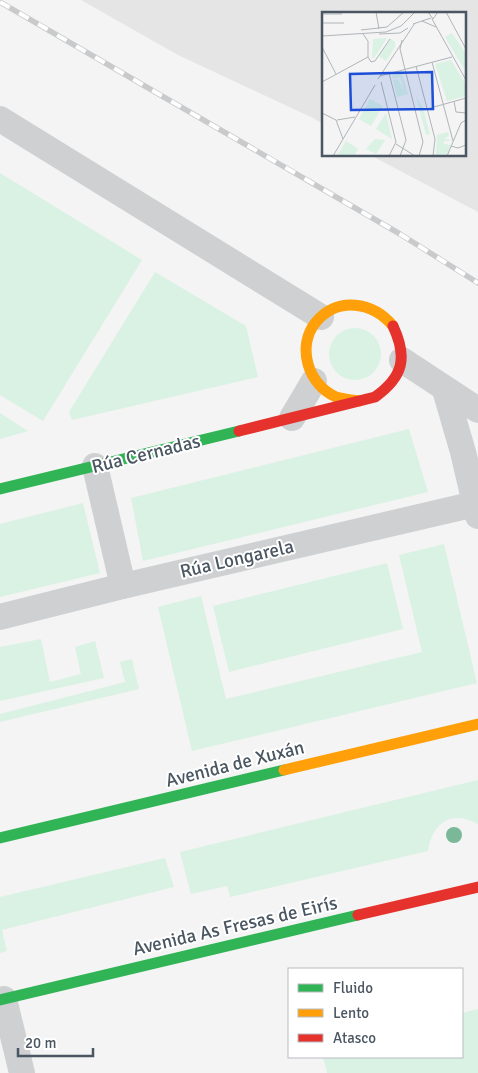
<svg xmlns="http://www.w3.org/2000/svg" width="478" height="1073" font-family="Signika,sans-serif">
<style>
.education{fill:#e6e5e6}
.green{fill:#d9f2e3}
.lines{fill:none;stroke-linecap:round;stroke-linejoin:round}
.street{stroke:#ced0d2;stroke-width:26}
.fast{stroke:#30b455;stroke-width:11}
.slow{stroke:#ff9f0a;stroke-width:11}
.jam{stroke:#e5322d;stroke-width:11}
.rail-casing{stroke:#c9cacc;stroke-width:5.5}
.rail{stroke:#fff;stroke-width:4;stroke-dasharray:11;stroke-linecap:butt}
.tree{fill:#7ab899}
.labels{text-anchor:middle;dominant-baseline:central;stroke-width:4;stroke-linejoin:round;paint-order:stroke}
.street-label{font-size:19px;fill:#4a5661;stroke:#fff}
.inset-road{fill:none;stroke:#b0b5b9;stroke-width:1}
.view{fill:#1d4ed8;fill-opacity:0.15;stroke:#1d4ed8;stroke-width:2.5}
.inset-edge{fill:none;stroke:#4a5661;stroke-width:2.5}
</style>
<rect width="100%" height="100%" fill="#f4f4f4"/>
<!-- education -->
<path class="education" d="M 81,0 L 478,0 L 478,212 L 370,155 L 464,155 L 464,14 L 323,14 L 323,124 L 313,118 L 178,55 Z"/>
<!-- green -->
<path class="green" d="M 0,173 L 142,260 L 43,421 L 0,395 Z
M 155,272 L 246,326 L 258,377 L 72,420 L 69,412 Z
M329 354a26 26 0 1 1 52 0a26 26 0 1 1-52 0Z
M 0,413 L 28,431 L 0,439 Z
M 409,429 L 428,492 L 143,561 L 131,498 Z
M 83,503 L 100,573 L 0,597 L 0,524 Z
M 444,544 L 477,683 L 192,751 L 158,607 L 201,596 L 226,699 L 422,652 L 399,555 Z
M 387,563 L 403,629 L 229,672 L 213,606 Z
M 41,639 L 50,682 L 81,674 L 75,647 L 95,641 L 104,678 L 0,701 L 0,647 Z
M 132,659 L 139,689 L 0,722 L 0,714 L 125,682 L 120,662 Z
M 478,780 L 478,824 C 451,809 432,823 428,851 L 230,897 L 227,886 L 191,894 L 180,852 Z
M 165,858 L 174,887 L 2,930 L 7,951 L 0,953 L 0,897 Z
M 478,1009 L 478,1073 L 327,1073 L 323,1057 L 462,1057 L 462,1013 Z"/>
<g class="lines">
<!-- street -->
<path class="street" d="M 0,119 L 321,317
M 402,360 L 478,410
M 445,390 L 463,452 L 478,516
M 292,418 L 314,381
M 95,466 L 123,586
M 0,617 L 123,586 L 475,504
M 4,999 L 22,1073"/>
<!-- fast -->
<path class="fast" d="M 0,489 L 239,431
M 0,838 L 284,770
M 0,1000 L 358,915"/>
<!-- slow -->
<path class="slow" d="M 359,401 C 352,400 343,399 336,397 C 308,385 296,346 316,322 C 338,296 373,302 393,326
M 284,770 L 478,724"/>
<!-- jam -->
<path class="jam" d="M 239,431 L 375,397 C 403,377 408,358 393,326
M 358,915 L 478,887"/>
<defs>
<path id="rail" d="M 0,2 L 400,234 L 478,283"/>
</defs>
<!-- rail casing -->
<use href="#rail" class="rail-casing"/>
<!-- rail -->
<use href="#rail" class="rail"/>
</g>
<!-- trees -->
<circle class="tree" cx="454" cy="835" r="8"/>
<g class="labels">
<!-- street labels -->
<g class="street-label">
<text transform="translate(146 454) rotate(-14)">Rúa Cernadas</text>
<text transform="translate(237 559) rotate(-13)">Rúa Longarela</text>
<text transform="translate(235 764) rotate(-14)">Avenida de Xuxán</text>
<text transform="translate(235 926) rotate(-13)">Avenida As Fresas de Eirís</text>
</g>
</g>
<!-- overview -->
<g transform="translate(322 12)">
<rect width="144" height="144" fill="#f4f4f4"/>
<path d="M 130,21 L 144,42 L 144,60 L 123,25 ZM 65,26 L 52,46 L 50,46 L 51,27 ZM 69,27 L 73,30 L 73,35 L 64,49 L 57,44 ZM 129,48 L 144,73 L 144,84 L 125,89 L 113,52 ZM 80,61 L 86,82 L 75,85 L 71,68 L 76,67 L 82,80 L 78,65 L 71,67 L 70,64 ZM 94,84 L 101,96 L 108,122 L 104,123 ZM 48,87 L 61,94 L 49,114 L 37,107 ZM 64,101 L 70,127 L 54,117 ZM 126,120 L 127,124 L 122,126 L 130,129 L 122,129 L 122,132 L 129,133 L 125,142 L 114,143 L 115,123 ZM 53,127 L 63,128 L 54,142 L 44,137 ZM 24,129 L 36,137 L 32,144 L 15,144 Z" fill="#d9f2e3"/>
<path class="inset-road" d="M 54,0 L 57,17M 106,0 L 111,7 L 116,0M 124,0 L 144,37M 0,2 L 20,2M 110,7 L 144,68M 100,9 L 114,15M 0,11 L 22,11M 91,12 L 109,6M 39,18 L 65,15 L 82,0M 57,22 L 78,21 L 86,16M 0,24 L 64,20 L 79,14 L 93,0M 80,28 L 78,37 L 101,130 L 97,144M 0,35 L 14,62M 46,45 L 49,50 L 53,49 L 68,27M 110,50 L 131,129M 94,54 L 113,127 L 111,144M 67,61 L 84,128 L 78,144M 58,64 L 130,45M 56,67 L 93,11M 0,70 L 46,45 L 46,29 L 41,22M 59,70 L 74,130 L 67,144M 132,89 L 134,100 L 144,101M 105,97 L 144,86M 0,101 L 14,108M 14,108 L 21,127M 15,108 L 33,105M 74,132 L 93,144M 129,134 L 136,136 L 144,133M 11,144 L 53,73M 125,144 L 139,111 L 144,108"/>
<path class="view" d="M 110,60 L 111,97 L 29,98 L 28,62 Z"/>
<rect width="144" height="144" class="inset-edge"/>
</g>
<!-- legend -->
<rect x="288" y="968" width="175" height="90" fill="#ffffff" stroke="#b7bbc0"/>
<rect x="298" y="984" width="25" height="8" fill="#30b455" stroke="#b7bbc0"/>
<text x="333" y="993" font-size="15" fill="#4a5661">Fluido</text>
<rect x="298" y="1009" width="25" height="8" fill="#ff9f0a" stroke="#b7bbc0"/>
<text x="333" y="1018" font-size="15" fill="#4a5661">Lento</text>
<rect x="298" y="1034" width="25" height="8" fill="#e5322d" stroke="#b7bbc0"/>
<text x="333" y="1043" font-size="15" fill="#4a5661">Atasco</text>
<!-- scale -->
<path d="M18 1048v8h75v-8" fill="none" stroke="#4a5661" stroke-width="2.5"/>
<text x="25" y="1048" font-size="15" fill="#4a5661" stroke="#ffffff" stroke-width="4" paint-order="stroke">20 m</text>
</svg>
